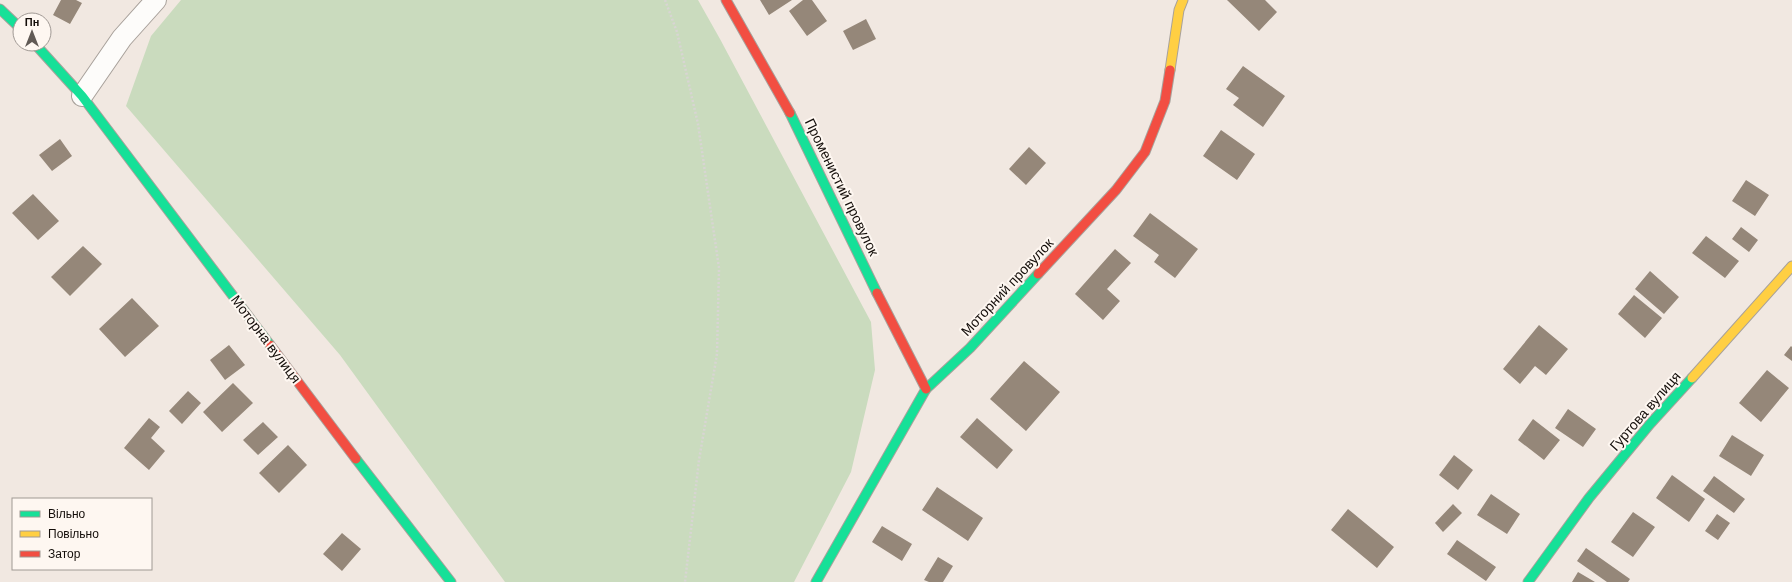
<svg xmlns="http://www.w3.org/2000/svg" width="1792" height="582" font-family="Arial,sans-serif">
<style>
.green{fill:#cadbbe}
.building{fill:#958779}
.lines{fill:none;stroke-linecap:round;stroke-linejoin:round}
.street-casing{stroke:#a8a19b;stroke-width:22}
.fast-casing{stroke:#a8a19b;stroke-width:11}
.slow-casing{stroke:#a8a19b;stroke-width:11}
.jam-casing{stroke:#a8a19b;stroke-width:11}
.path{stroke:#d8d5d3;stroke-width:2.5;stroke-dasharray:2 2;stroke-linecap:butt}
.street{stroke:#fdfcfa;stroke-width:20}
.fast{stroke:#16e098;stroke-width:9}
.slow{stroke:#ffcf43;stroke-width:9}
.jam{stroke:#f24e42;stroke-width:9}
.labels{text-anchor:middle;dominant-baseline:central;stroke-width:4;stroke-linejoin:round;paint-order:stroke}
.street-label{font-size:14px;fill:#130d09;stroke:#fef7f1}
</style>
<rect width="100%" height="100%" fill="#f1e8e1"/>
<!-- green -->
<path class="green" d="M 181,0 L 698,0 L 720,39 L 871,322 L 875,370 L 851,472 L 794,582 L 505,582 L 340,355 L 126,106 L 151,36 Z"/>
<!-- building -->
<path class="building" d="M 61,0 L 76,0 L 82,3 L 70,24 L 53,15 Z
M 760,0 L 792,0 L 769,15 Z
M 803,0 L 812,0 L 827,21 L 807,36 L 789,11 Z
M 1227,0 L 1265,0 L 1277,12 L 1259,31 Z
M 866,19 L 876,39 L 853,50 L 843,31 Z
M 1243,66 L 1285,96 L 1263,127 L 1233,105 L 1239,98 L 1226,89 Z
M 1221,130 L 1255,154 L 1237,180 L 1203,156 Z
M 60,139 L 72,156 L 52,171 L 39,155 Z
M 1029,147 L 1046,163 L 1026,185 L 1009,169 Z
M 1746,180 L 1769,195 L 1755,216 L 1732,201 Z
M 33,194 L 59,221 L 38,240 L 12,213 Z
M 1150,213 L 1198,249 L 1175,278 L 1154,262 L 1159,255 L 1133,236 Z
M 1741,227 L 1758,240 L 1749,252 L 1732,239 Z
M 1706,236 L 1739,261 L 1725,278 L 1692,253 Z
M 83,246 L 102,264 L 70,296 L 51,277 Z
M 1115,249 L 1131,263 L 1107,289 L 1120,301 L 1103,320 L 1075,294 Z
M 1650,271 L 1679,297 L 1664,314 L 1635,289 Z
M 1634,295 L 1662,318 L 1645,338 L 1618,314 Z
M 132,298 L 159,326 L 125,357 L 99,329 Z
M 1539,325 L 1568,349 L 1546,375 L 1535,366 L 1520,384 L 1503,369 Z
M 229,345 L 245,365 L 225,380 L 210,360 Z
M 1791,346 L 1792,347 L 1792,361 L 1784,355 Z
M 1024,361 L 1060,392 L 1026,431 L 990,399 Z
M 1767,370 L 1789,388 L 1761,422 L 1739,403 Z
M 233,383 L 253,403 L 222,432 L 203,412 Z
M 188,391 L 201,403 L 182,424 L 169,411 Z
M 1568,409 L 1596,429 L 1583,447 L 1555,428 Z
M 149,418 L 160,427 L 151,438 L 165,451 L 149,470 L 124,448 Z
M 977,418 L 1013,450 L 997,469 L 960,437 Z
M 1533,419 L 1560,440 L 1544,460 L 1518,440 Z
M 263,422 L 278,437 L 258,455 L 243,440 Z
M 1732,435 L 1764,455 L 1751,476 L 1719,456 Z
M 288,445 L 307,465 L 279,493 L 259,473 Z
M 1454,455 L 1473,470 L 1458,490 L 1439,475 Z
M 1672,475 L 1705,499 L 1689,522 L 1656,498 Z
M 1714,476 L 1745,499 L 1734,513 L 1703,491 Z
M 937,487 L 983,518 L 968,541 L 922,510 Z
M 1491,494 L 1520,514 L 1507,534 L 1477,515 Z
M 1453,504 L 1462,513 L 1443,532 L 1435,523 Z
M 1348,509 L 1394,547 L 1377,568 L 1331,530 Z
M 1633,512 L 1655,527 L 1633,557 L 1611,542 Z
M 1717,514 L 1730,523 L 1718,540 L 1705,531 Z
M 882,526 L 912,544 L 902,561 L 872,542 Z
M 342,533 L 361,549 L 342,571 L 323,554 Z
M 1457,540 L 1496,567 L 1486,581 L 1447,554 Z
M 1586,548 L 1630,579 L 1628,582 L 1607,582 L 1577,561 Z
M 938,557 L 953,566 L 943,582 L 929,582 L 924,580 Z
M 1578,572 L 1595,582 L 1572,582 Z"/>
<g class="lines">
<defs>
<path id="street" d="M 82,96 L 122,38 L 156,0"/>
<path id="fast" d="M 0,9 L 20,28
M 35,44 L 82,96 L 270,345
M 790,113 L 877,293
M 356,459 L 451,582
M 816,582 L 926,389 L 970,348 L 1038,274
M 1528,582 L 1589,498 L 1650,424 L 1692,378"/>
<path id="slow" d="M 1170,70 L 1179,10 L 1183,0
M 1692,378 L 1792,266"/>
<path id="jam" d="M 726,0 L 790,113
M 1038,274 L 1116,190 L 1145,152 L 1165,101 L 1170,70
M 877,293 L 926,389
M 270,345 L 356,459"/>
</defs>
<!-- street casing -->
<use href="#street" class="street-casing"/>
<!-- fast casing -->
<use href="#fast" class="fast-casing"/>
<!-- slow casing -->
<use href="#slow" class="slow-casing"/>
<!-- jam casing -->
<use href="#jam" class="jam-casing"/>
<!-- path -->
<path class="path" d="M 665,0 L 677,32 L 698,124 L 719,268 L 717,354 L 699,460 L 685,582"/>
<!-- street -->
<use href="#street" class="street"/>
<!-- fast -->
<use href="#fast" class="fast"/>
<!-- slow -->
<use href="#slow" class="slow"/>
<!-- jam -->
<use href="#jam" class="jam"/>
</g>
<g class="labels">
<!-- street labels -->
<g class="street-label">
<text transform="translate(842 187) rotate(64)">Променистий провулок</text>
<text transform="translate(1007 287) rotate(-47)">Моторний провулок</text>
<text transform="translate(266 339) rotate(53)">Моторна вулиця</text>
<text transform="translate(1645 411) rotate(-49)">Гуртова вулиця</text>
</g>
</g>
<!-- legend -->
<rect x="12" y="498" width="140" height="72" fill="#fef7f1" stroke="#a09994"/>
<rect x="20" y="511" width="20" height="6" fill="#16e098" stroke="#a09994"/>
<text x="48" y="518" font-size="12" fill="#130d09">Вільно</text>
<rect x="20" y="531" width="20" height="6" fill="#ffcf43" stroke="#a09994"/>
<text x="48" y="538" font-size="12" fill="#130d09">Повільно</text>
<rect x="20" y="551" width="20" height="6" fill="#f24e42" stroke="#a09994"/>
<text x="48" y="558" font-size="12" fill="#130d09">Затор</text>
<!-- north arrow -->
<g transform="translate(32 32)"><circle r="19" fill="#fef7f1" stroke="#a09994"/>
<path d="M0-3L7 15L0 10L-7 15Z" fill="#615a55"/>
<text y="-6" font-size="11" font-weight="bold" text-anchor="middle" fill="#130d09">Пн</text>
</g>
</svg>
